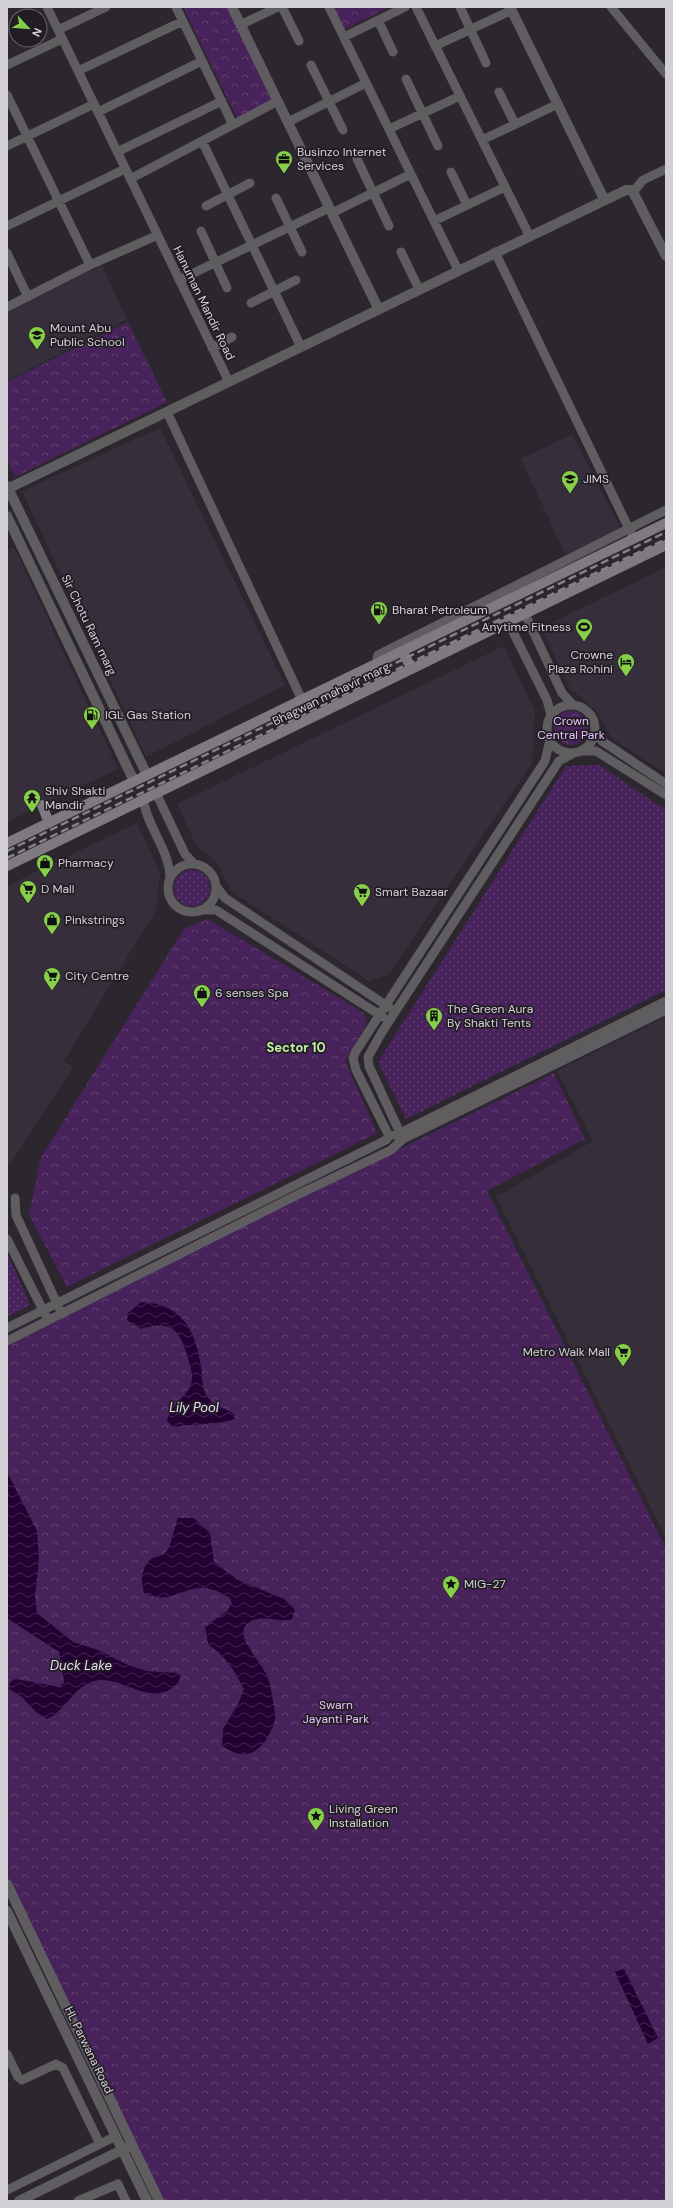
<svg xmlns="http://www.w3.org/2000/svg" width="673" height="2208" font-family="'DM Sans',sans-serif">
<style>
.built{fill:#362e3b}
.grass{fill:url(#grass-dots)}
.park{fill:url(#park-crowns)}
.water{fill:url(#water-waves)}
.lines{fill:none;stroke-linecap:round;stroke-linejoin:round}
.minor{stroke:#605d61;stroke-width:9}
.tertiary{stroke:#605d61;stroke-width:10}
.secondary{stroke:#7f7a81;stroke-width:10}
.rail{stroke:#858188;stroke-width:2.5;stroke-dasharray:8 4;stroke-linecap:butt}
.labels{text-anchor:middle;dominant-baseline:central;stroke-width:3.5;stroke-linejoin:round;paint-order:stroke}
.poi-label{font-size:12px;fill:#d3d0d5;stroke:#221d25;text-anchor:start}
.street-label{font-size:12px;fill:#d3d0d5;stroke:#221d25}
.park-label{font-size:12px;fill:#e6c1fb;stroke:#221d25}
.neighbourhood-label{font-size:13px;font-weight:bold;fill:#c5eea9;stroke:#221d25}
.water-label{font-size:13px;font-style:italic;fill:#ebdff2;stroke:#221d25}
</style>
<defs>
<pattern id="grass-dots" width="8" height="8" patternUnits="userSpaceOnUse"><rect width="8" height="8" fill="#48225a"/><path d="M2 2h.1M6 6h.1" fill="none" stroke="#624171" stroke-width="1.8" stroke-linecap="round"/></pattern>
<pattern id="park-crowns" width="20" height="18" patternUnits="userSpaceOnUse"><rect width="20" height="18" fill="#48225a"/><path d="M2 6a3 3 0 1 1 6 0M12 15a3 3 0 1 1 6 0" fill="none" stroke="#624171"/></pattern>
<pattern id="water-waves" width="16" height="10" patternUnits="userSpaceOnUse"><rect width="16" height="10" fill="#240133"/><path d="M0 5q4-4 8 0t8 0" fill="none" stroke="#432550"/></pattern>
</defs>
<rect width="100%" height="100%" fill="#2c272f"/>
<!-- built -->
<path class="built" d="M 102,265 L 127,319 L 7,381 L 7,310 Z
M 160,428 L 285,685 L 146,757 L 22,491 Z
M 572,434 L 621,529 L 566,556 L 521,459 Z
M 14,547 L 118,769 L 7,822 L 7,550 Z
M 666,567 L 666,773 L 612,739 L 598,713 L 570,688 L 541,628 Z
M 504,646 L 535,711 L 532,763 L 389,974 L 369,981 L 231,891 L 217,863 L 197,847 L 177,804 Z
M 137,823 L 160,873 L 156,910 L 64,1061 L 73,1068 L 11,1163 L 7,1163 L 7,886 Z
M 666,1017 L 666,1538 L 496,1197 L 593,1141 L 557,1071 Z"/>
<!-- grass -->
<path class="grass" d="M 599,765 L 666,810 L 666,990 L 406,1119 L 378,1062 L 566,766 Z
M174 888a18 18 0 1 1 36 0a18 18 0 1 1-36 0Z
M 7,1252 L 30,1305 L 7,1317 Z"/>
<!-- park -->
<path class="park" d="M 183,7 L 230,7 L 274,100 L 237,118 Z
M 333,7 L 390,7 L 344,29 Z
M 128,322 L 167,402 L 15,477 L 7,460 L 7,382 Z
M554 728a17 17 0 1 1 34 0a17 17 0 1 1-34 0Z
M 208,919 L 364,1013 L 367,1023 L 345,1061 L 377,1133 L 67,1287 L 29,1215 L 41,1157 L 184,929 Z
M 554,1073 L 585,1139 L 487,1191 L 666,1548 L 666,2201 L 163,2201 L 7,1875 L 7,1343 Z"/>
<!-- water -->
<path class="water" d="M 141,1302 C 182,1304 196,1330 201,1367 C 203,1378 201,1390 209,1399 C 214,1406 228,1409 235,1415 L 234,1419 C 225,1424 188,1424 174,1427 L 167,1421 C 170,1404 189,1397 192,1380 C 193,1372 189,1362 187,1355 C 178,1326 169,1321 140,1329 L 127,1320 L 128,1313 Z
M 7,1472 L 37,1531 L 39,1558 L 35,1597 L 37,1613 L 73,1642 L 98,1650 L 128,1665 L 146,1671 L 177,1673 L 180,1675 C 180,1689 162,1695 150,1693 C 134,1691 120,1681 103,1680 C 75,1680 69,1709 47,1719 L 38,1714 L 22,1697 L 9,1689 L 10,1682 L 15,1679 L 60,1687 L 64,1682 L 59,1652 L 7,1618 Z
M 178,1518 L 194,1518 L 210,1533 L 214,1562 L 238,1580 L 284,1599 L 295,1610 L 292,1619 C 279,1624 254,1610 244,1628 C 238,1640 265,1666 269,1681 C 271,1688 276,1715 275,1720 C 272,1732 261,1752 247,1754 C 239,1756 229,1750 222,1746 L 223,1729 L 238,1704 L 244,1689 C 235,1671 225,1656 208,1644 L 205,1627 L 227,1611 L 232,1604 L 230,1598 C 222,1593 211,1587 201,1588 C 179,1589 170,1605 144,1593 C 139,1578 143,1556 163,1555 L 169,1548 Z
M 624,1969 L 658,2038 L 648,2044 L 615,1972 Z"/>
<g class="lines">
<!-- minor -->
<path class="minor" d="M 47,7 L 229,382
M 176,7 L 233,125
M 282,7 L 299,41
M 329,7 L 458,270
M 416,7 L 529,235
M 460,7 L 486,63
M 611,7 L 666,74
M 378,20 L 393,52
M 240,25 L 278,7
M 58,30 L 106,7
M 344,37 L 405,7
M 435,46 L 512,10
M 7,65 L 62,39
M 311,65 L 343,130
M 78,71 L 183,21
M 406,79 L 438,146
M 499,92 L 515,124
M 7,95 L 90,265
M 98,112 L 202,61
M 288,122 L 366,83
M 389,129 L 460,96
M 482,140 L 558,104
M 202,141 L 301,347
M 7,146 L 94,104
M 117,152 L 222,101
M 357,159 L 389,226
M 451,172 L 467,205
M 130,179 L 278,101
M 633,192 L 643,180 L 666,169
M 276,198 L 302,252
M 206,206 L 250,183
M 332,213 L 411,174
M 434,221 L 505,187
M 7,226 L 125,169
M 201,231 L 227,288
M 401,252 L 419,289
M 495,252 L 631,533
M 7,253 L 28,297
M 179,280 L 329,208
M 251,303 L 296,280
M 7,307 L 90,265 L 158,235
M 212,348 L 232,337
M 167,412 L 302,700
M 525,614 L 562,693 L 573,705
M 508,622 L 547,700 L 551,716
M 379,662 L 377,658 L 378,655 L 666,510
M547 729a24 24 0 1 1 48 0a24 24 0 1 1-48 0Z
M 595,730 L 602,741 L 666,784
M 580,751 L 596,751 L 666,795
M 156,793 L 185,854 L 193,863
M 143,799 C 147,827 169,849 170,877
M168 888a24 24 0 1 1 48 0a24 24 0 1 1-48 0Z
M 216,886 L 225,898 L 390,1008
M 200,910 L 216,910 L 383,1017
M 389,1136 L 356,1070 L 353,1058 L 356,1051 L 545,761 L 550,740
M 399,1139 L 400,1133 L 369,1066 L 368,1057 L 382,1032 L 559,761 L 574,753
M 15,1198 L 16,1215 L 59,1308
M 7,1239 L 46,1316
M 7,1328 L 386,1140 L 389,1136 L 400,1133 L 666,1001
M 7,1341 L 295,1196 L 391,1150 L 403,1139 L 666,1010
M 7,2054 L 18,2077 L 22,2080 L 56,2064 L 63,2068 L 100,2144 L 7,2190
M 100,2144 L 116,2136
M 78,2201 L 118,2184 L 126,2201"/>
<!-- tertiary -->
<path class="tertiary" d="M 232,7 L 378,308
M 510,7 L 604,199
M 7,486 L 147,775
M 7,489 L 626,190 L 631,190 L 634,194 L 666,256
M 7,516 L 134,781
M 7,1884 L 159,2201
M 7,1911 L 147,2201
M 19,2201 L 128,2147"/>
<!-- secondary -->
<path class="secondary" d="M 402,651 L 412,669
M 42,805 L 49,823
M 7,843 L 666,523
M 7,866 L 666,545"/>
<!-- rail -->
<path class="rail" d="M 7,851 L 666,532
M 7,858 L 666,539"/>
</g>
<!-- icons -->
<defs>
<symbol id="office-pin" viewBox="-11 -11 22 30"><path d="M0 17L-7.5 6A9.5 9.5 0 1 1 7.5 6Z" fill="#87cf4a" stroke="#221d25"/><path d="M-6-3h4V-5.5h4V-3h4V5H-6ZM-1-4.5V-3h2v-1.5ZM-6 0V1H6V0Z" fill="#111"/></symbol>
<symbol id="school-pin" viewBox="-11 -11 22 30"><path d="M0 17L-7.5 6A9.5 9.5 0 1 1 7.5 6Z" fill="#87cf4a" stroke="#221d25"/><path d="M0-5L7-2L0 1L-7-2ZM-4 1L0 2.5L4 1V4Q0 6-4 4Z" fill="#111"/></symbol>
<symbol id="university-pin" viewBox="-11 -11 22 30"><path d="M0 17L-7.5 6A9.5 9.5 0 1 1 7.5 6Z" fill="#87cf4a" stroke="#221d25"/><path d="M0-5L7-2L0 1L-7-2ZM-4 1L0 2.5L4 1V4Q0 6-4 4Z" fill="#111"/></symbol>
<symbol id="fuel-pin" viewBox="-11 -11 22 30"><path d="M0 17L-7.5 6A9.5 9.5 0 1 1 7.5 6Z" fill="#87cf4a" stroke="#221d25"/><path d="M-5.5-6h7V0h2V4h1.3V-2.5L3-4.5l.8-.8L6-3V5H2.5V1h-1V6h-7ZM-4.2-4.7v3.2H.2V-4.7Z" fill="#111"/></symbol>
<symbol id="stadium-pin" viewBox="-11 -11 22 30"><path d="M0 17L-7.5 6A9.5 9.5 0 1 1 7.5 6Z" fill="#87cf4a" stroke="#221d25"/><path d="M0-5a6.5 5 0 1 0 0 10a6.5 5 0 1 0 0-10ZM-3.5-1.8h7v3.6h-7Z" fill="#111"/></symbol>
<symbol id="hotel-pin" viewBox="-11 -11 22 30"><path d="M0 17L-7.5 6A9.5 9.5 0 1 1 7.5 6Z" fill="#87cf4a" stroke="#221d25"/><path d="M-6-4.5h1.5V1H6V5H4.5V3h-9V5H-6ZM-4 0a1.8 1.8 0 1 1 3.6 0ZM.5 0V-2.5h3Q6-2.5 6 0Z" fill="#111"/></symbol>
<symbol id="temple-pin" viewBox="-11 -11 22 30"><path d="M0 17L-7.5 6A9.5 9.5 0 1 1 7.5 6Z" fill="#87cf4a" stroke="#221d25"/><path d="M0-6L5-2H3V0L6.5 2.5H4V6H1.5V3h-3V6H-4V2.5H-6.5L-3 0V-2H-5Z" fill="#111"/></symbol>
<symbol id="shop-pin" viewBox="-11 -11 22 30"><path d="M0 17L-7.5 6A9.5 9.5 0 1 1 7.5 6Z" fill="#87cf4a" stroke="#221d25"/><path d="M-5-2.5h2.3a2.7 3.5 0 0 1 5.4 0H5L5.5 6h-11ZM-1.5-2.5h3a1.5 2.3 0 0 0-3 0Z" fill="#111"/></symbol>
<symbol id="supermarket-pin" viewBox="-11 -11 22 30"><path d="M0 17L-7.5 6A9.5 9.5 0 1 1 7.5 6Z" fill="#87cf4a" stroke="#221d25"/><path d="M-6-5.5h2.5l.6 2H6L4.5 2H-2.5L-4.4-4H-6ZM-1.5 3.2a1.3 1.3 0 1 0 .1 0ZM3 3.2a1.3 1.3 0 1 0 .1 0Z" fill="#111"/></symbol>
<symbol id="building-pin" viewBox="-11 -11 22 30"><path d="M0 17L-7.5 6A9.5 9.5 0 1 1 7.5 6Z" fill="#87cf4a" stroke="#221d25"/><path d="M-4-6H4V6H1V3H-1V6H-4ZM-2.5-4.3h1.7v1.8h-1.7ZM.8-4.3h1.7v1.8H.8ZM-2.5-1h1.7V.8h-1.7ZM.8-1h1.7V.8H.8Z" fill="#111"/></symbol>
<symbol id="sight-pin" viewBox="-11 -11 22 30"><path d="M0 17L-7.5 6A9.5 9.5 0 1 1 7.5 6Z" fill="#87cf4a" stroke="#221d25"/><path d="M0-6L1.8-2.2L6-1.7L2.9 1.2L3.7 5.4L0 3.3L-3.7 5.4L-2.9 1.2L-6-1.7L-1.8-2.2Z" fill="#111"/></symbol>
</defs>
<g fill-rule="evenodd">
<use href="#office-pin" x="274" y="149" width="20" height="27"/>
<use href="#school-pin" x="27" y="325" width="20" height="27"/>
<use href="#university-pin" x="560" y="469" width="20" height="27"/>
<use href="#fuel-pin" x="369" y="600" width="20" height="27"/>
<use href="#stadium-pin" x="574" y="617" width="20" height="27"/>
<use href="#hotel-pin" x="616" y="652" width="20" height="27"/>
<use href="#fuel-pin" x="82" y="705" width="20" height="27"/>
<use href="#temple-pin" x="22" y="788" width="20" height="27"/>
<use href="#shop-pin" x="35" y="853" width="20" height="27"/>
<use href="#supermarket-pin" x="18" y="879" width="20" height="27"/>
<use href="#supermarket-pin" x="352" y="882" width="20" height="27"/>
<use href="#shop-pin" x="42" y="910" width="20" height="27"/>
<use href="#supermarket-pin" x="42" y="966" width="20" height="27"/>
<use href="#shop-pin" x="192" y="983" width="20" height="27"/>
<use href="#building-pin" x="424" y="1006" width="20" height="27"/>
<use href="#supermarket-pin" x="613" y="1342" width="20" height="27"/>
<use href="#sight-pin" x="441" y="1574" width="20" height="27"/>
<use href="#sight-pin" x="306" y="1806" width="20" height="27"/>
</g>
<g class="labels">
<!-- poi labels -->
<g class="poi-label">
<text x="297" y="152">Businzo Internet<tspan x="297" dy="14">Services</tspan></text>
<text x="50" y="328">Mount Abu<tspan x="50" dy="14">Public School</tspan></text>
<text x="583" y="479">JIMS</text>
<text x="392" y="610">Bharat Petroleum</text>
<text x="571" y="627" text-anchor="end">Anytime Fitness</text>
<text x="613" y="655" text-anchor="end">Crowne<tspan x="613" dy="14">Plaza Rohini</tspan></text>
<text x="105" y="715">IGL Gas Station</text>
<text x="45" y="791">Shiv Shakti<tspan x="45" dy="14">Mandir</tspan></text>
<text x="58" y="863">Pharmacy</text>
<text x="41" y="889">D Mall</text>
<text x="375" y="892">Smart Bazaar</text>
<text x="65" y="920">Pinkstrings</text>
<text x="65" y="976">City Centre</text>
<text x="215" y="993">6 senses Spa</text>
<text x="447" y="1009">The Green Aura<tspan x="447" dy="14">By Shakti Tents</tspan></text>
<text x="610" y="1352" text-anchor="end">Metro Walk Mall</text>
<text x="464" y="1584">MIG-27</text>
<text x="329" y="1809">Living Green<tspan x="329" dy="14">Installation</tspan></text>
</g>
<!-- street labels -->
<g class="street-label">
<text transform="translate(204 303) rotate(64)">Hanuman Mandir Road</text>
<text transform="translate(89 625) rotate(64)">Sir Chotu Ram marg</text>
<text transform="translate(331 694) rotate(-26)">Bhagwan mahavir marg</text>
<text transform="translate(89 2050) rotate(64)">HL Parwana Road</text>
</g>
<!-- park labels -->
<g class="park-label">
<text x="571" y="721">Crown<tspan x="571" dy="14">Central Park</tspan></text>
<text x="336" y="1705">Swarn<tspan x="336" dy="14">Jayanti Park</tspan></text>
</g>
<!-- neighbourhood labels -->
<g class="neighbourhood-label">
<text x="296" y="1047">Sector 10</text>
</g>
<!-- water labels -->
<g class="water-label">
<text x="194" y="1407">Lily Pool</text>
<text x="81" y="1665">Duck Lake</text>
</g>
</g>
<!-- border -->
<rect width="673" height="2208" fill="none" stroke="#d3d0d5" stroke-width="16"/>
<!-- north arrow -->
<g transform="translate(28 28) rotate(116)"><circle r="19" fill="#221d25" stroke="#69656b"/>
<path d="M0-3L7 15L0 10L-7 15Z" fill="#87cf4a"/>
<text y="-6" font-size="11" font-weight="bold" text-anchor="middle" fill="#d3d0d5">N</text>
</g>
</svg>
